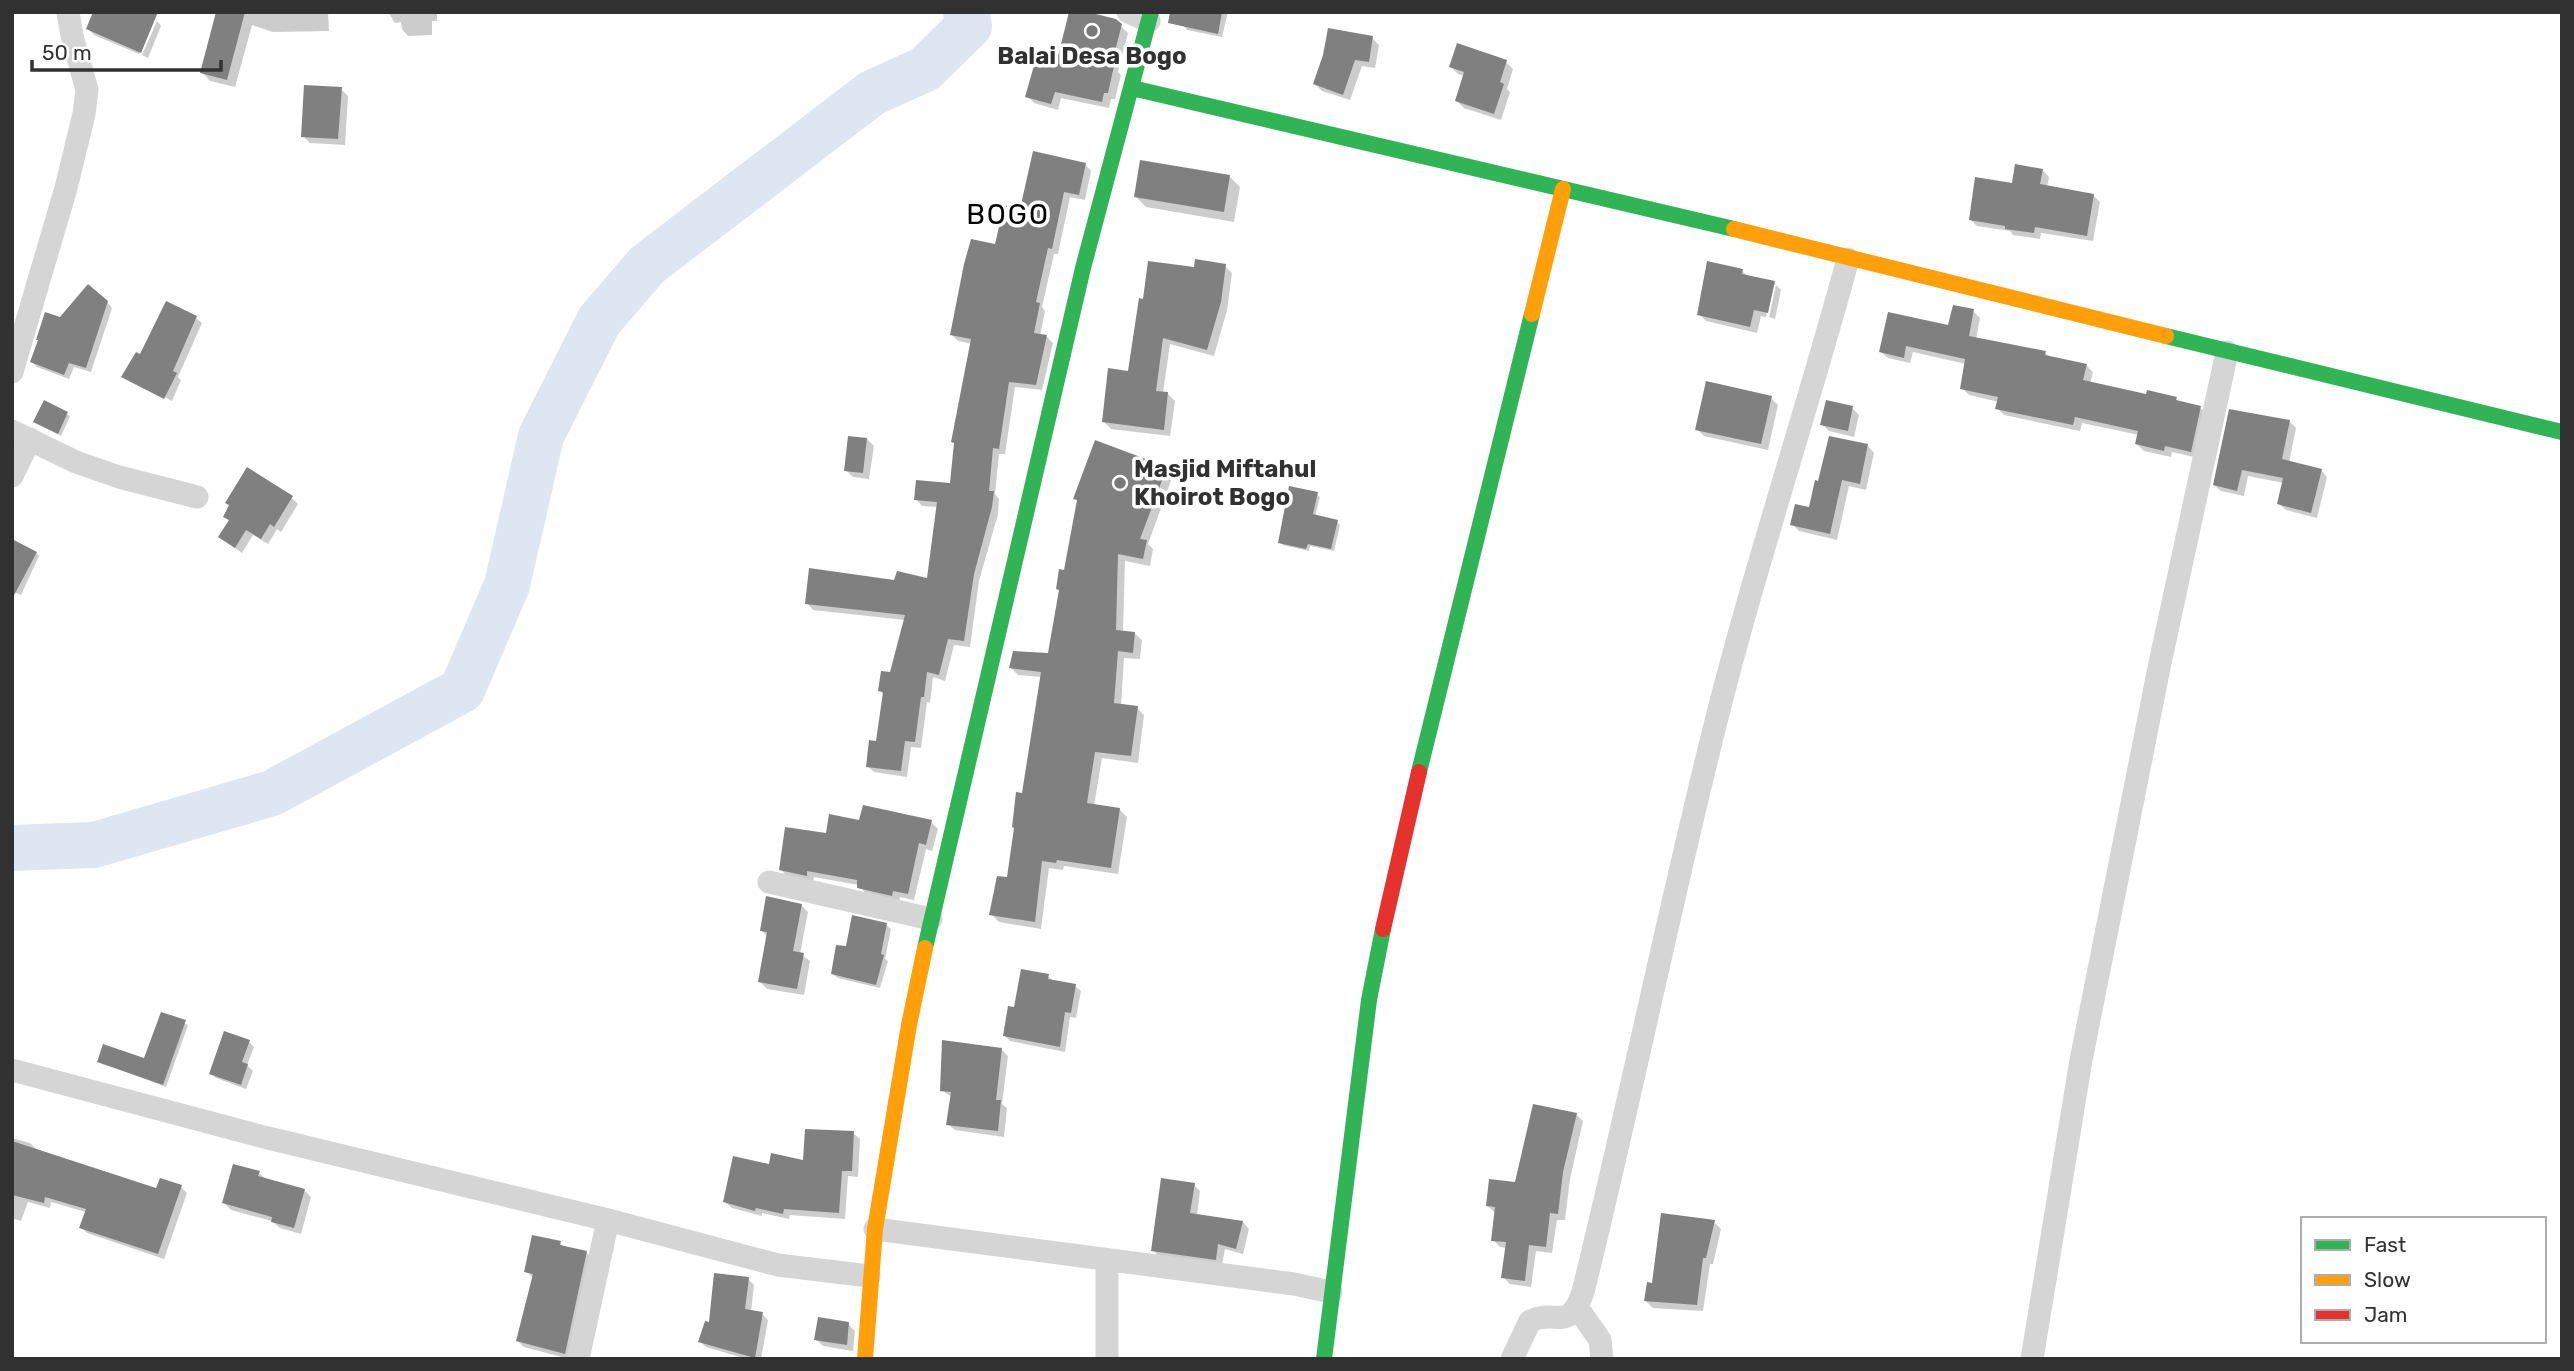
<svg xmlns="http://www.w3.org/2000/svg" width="2574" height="1371" font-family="Rubik,sans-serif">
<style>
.shadow{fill:#0003}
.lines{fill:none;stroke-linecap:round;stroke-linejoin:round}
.river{stroke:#dde6f1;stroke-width:46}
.building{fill:#808080}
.street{stroke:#d5d5d5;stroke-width:23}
.fast{stroke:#30b455;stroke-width:16}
.slow{stroke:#ff9f0a;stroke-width:16}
.jam{stroke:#e5322d;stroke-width:16}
.poi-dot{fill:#797979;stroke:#fff;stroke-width:2.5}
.labels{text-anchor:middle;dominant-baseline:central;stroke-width:7;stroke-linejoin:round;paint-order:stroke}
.poi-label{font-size:24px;font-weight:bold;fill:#313131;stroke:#fff}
.quarter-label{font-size:28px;letter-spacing:2px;fill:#000;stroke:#fff}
</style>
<rect width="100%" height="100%" fill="#fff"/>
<!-- shadow -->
<path class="shadow" d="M 138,12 L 156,20 L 153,20 L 139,54 L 94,35 L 88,29 Z
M 218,12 L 328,12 L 329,31 L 273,32 L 252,25 L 235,87 L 210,81 L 202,72 Z
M 388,12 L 437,12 L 437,21 L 432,21 L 432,35 L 408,36 L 402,29 L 401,22 L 395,23 Z
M 1186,12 L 1228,12 L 1222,37 L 1187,30 L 1183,25 Z
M 157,21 L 161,26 L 148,58 L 142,55 Z
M 1115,21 L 1128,33 L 1118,72 L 1121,75 L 1115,99 L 1111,99 L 1109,108 L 1061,98 L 1058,110 L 1034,103 L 1027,96 L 1058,62 Z
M 1372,38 L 1379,45 L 1375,68 L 1362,66 L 1350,100 L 1322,91 L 1315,84 L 1325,55 Z
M 1506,62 L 1513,69 L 1507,89 L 1510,92 L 1501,120 L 1464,108 L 1457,101 L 1465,76 L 1458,74 L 1451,67 Z
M 341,89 L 348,96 L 345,145 L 310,143 L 303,136 Z
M 1085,164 L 1091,171 L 1085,200 L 1070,197 L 1058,254 L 1054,254 L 1042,307 L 1045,311 L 1040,336 L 1047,337 L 1053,343 L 1042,390 L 1015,387 L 1005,454 L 999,454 L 995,494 L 999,499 L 998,514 L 979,581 L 970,647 L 954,645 L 945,681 L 933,677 L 930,703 L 927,702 L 921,748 L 911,747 L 907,777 L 874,772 L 867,766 L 878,743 L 884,695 L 880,691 L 891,674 L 905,620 L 813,610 L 807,603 L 896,582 L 928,580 L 938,507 L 922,506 L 916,499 L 951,485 L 972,344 L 958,341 L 952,335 L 996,247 L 1022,211 Z
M 2042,170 L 2049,177 L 2047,187 L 2093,195 L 2100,202 L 2093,241 L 2041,233 L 2040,239 L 2013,235 L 2010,231 L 1977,226 L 1970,219 Z
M 1230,177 L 1240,187 L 1234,222 L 1146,207 L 1136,197 Z
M 1225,266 L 1232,273 L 1227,310 L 1214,356 L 1170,344 L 1163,393 L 1168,394 L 1175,401 L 1170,436 L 1111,429 L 1104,422 L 1129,372 L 1145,301 L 1195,269 Z
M 1742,271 L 1749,277 L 1774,283 L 1781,290 L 1775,319 L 1769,317 L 1776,285 L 1772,285 L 1766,317 L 1761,316 L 1757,333 L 1706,321 L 1699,314 Z
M 107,302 L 112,308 L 91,372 L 74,367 L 69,379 L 37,367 L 32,362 L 61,319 Z
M 166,303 L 196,318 L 202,323 L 178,377 L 181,380 L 172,401 L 128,378 Z
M 1973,311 L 1980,318 L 1976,340 L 2045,353 L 2050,357 L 2086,365 L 2093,372 L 2090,384 L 2148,396 L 2176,399 L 2180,403 L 2200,408 L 2207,414 L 2198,458 L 2172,452 L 2171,457 L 2144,451 L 2137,444 L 2139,435 L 2082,423 L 2080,431 L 2004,415 L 1997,408 L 1999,402 L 1969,395 L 1962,388 L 1966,364 L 1913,352 L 1910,363 L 1888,358 L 1881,352 L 1950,327 Z
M 1771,398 L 1778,405 L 1768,450 L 1704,436 L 1697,429 Z
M 45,402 L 70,416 L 61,436 L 35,422 Z
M 1852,408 L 1859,415 L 1854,437 L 1829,431 L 1822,424 Z
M 2289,421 L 2296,428 L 2289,463 L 2321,470 L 2327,477 L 2317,518 L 2286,510 L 2279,504 L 2284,483 L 2248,476 L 2244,496 L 2221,491 L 2214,485 Z
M 867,439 L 874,446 L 869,479 L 853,477 L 846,470 Z
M 1868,446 L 1874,453 L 1866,490 L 1849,486 L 1837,540 L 1799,531 L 1792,524 L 1810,509 L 1820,483 Z
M 1166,468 L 1173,475 L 1148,544 L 1153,549 L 1150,566 L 1125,561 L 1123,632 L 1134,633 L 1142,640 L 1140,659 L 1124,658 L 1121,706 L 1137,708 L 1144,715 L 1138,763 L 1102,758 L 1094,806 L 1120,810 L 1127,817 L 1118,874 L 1064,866 L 1063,870 L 1049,868 L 1041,929 L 999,922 L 991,914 L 1009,879 L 1042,677 L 1018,675 L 1011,668 L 1050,655 L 1066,572 Z
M 1317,494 L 1320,497 L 1315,517 L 1337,522 L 1340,525 L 1334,551 L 1310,546 L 1309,551 L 1283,545 L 1280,542 Z
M 292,498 L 298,504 L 281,532 L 277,529 L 268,544 L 253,535 L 242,553 L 220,537 L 230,522 L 225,516 Z
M 36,553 L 39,556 L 21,595 L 12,591 Z
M 861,822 L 931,822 L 938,829 L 932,851 L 926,849 L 914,900 L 900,897 L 899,902 L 866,894 L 859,885 L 814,877 L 813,882 L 787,876 L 780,869 L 827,835 Z
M 801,905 L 808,912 L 800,954 L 810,961 L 804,995 L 767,989 L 760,982 L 768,937 L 762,931 Z
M 886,925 L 891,929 L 885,959 L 888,961 L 880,988 L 838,978 L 833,974 L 848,948 Z
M 1048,976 L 1054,982 L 1075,986 L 1081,991 L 1076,1018 L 1070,1017 L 1065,1052 L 1010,1041 L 1005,1036 L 1015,1009 Z
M 162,1014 L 188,1025 L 166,1087 L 99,1061 L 145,1061 Z
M 249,1042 L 254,1047 L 247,1065 L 253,1071 L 246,1089 L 216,1078 L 211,1073 Z
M 1001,1049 L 1008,1056 L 1002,1104 L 1007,1108 L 1004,1137 L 955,1130 L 948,1124 L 952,1097 L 941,1090 Z
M 1576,1114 L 1583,1121 L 1570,1179 L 1565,1220 L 1557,1220 L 1552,1253 L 1536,1251 L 1531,1287 L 1510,1284 L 1503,1277 L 1507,1248 L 1500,1247 L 1493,1240 L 1496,1214 L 1488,1206 L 1517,1184 Z
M 853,1133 L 860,1139 L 858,1177 L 848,1176 L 845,1219 L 790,1215 L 789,1219 L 762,1213 L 762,1216 L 732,1208 L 725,1202 L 770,1166 L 805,1162 Z
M 12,1138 L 30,1143 L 36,1149 L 157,1191 L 181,1187 L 187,1193 L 164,1259 L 87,1233 L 81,1227 L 86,1212 L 51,1202 L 50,1208 L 28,1202 L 21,1221 L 12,1218 Z
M 259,1173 L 267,1180 L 304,1190 L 311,1197 L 301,1234 L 280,1228 L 272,1221 L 231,1210 L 224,1203 Z
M 1194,1185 L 1200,1191 L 1197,1216 L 1243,1222 L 1249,1229 L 1243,1254 L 1225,1249 L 1222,1265 L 1159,1257 L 1153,1250 Z
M 1714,1222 L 1721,1229 L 1713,1264 L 1710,1264 L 1703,1311 L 1653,1308 L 1646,1301 L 1654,1285 Z
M 560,1243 L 565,1248 L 586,1252 L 593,1259 L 569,1359 L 524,1347 L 517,1340 L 534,1279 L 526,1271 Z
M 748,1279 L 754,1285 L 751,1312 L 762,1314 L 768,1320 L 761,1359 L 747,1359 L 706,1347 L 700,1341 Z
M 848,1324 L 855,1331 L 853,1351 L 823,1346 L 816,1339 Z"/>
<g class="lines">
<!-- river -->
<path class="river" d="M 12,848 L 94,845 L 272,793 L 462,690 L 507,585 L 541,436 L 599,321 L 647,265 L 872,93 L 925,69 L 969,26 L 966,12"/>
</g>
<!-- building -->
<path class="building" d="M 93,12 L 158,12 L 141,53 L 86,29 Z
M 216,12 L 245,12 L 227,80 L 200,73 Z
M 1069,12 L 1088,12 L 1116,19 L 1122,24 L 1111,66 L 1114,66 L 1108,93 L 1104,93 L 1102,102 L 1055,92 L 1051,104 L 1025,97 L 1037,55 L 1057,60 Z
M 1170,12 L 1222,12 L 1218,34 L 1168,23 Z
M 1328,28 L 1373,36 L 1369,62 L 1355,60 L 1343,95 L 1313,84 L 1323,55 Z
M 1457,43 L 1507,60 L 1500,82 L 1504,84 L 1494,114 L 1455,101 L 1464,72 L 1449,67 Z
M 304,85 L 342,87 L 338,139 L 301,137 Z
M 1033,151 L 1086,163 L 1079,195 L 1064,192 L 1052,249 L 1048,248 L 1036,302 L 1040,303 L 1034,333 L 1047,335 L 1036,385 L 1009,382 L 999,449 L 993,448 L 989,491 L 994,491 L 992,507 L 974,574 L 964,641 L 948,639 L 939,675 L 927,672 L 924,697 L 921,697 L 915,742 L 905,741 L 901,771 L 866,767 L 869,740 L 876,741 L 883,692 L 878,691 L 881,671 L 890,672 L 905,615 L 805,604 L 809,568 L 894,580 L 897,571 L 927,578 L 937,502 L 914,500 L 916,480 L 950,483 L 954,443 L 951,442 L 971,339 L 950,335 L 964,264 L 971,239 L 995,244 L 1004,205 L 1020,209 Z
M 1140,160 L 1230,175 L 1224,212 L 1134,197 Z
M 2015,164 L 2043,169 L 2040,184 L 2094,194 L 2087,236 L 2035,227 L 2034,233 L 2005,229 L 2005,226 L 1969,220 L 1975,177 L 2012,183 Z
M 1195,259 L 1226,264 L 1221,302 L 1207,350 L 1163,338 L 1156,391 L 1168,392 L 1164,430 L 1102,422 L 1108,368 L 1128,371 L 1139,298 L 1143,299 L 1148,261 L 1194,267 Z
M 1707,261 L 1743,269 L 1742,274 L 1775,281 L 1768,313 L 1754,310 L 1750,327 L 1697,315 Z
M 88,284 L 108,301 L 86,368 L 69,363 L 64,375 L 30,362 L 38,340 L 36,340 L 45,312 L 60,317 Z
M 166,301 L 197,316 L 173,371 L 177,373 L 164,399 L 121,377 L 136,352 L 140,354 Z
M 1953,305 L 1974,309 L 1969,336 L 2046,351 L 2045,355 L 2087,364 L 2083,380 L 2146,394 L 2147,390 L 2177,397 L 2176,400 L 2201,406 L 2191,452 L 2165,446 L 2164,451 L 2135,444 L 2138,431 L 2075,417 L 2073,425 L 1995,409 L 1998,397 L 1960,389 L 1965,359 L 1906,346 L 1904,358 L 1879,352 L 1888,312 L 1948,325 Z
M 1706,381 L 1772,396 L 1761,444 L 1695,430 Z
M 44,400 L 68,412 L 58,434 L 33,422 Z
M 1826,400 L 1853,406 L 1848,431 L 1820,425 Z
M 2229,409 L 2290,420 L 2282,459 L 2322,469 L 2311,513 L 2277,504 L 2283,478 L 2242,470 L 2237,491 L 2213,485 Z
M 848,436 L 867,438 L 863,473 L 844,471 Z
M 1829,436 L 1868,444 L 1860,484 L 1842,480 L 1830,534 L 1790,525 L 1795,504 L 1809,507 L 1815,480 L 1818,481 Z
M 1095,440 L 1167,467 L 1140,539 L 1147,540 L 1143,559 L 1118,554 L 1116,630 L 1135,632 L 1133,653 L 1118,651 L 1114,703 L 1138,706 L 1131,756 L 1095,752 L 1087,803 L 1120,808 L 1111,868 L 1057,860 L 1056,863 L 1042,861 L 1035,922 L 989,915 L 997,876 L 1007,877 L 1014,828 L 1012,827 L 1016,792 L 1022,793 L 1041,672 L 1009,668 L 1013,651 L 1048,653 L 1059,590 L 1056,589 L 1059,569 L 1064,570 L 1077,500 L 1073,499 Z
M 247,467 L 293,496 L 274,527 L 270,524 L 261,539 L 246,530 L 235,548 L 218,537 L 229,520 L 223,517 L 229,505 L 225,503 Z
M 1289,486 L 1318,492 L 1313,514 L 1338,520 L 1331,549 L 1308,544 L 1306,549 L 1278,543 Z
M 12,539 L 37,552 L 12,599 Z
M 863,805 L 932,820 L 926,845 L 919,843 L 908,894 L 893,891 L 892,896 L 857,888 L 857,880 L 807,871 L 807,876 L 779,870 L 785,827 L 826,833 L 829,814 L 859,820 Z
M 766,896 L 802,904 L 793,951 L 804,953 L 797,989 L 758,982 L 767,932 L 760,931 Z
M 852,915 L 887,923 L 881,954 L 884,955 L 876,985 L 831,974 L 836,945 L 846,946 Z
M 1021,969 L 1049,974 L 1048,979 L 1076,984 L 1071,1013 L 1065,1012 L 1060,1047 L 1003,1036 L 1008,1006 L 1014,1007 Z
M 161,1012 L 186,1020 L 163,1085 L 97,1062 L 103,1044 L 144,1058 Z
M 224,1031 L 250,1040 L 242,1062 L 248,1064 L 241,1085 L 209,1074 Z
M 942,1040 L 1002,1048 L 996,1100 L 1001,1100 L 998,1131 L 946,1125 L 951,1092 L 940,1091 Z
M 1533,1104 L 1577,1113 L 1563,1172 L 1558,1214 L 1550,1213 L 1546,1247 L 1529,1245 L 1525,1281 L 1501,1278 L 1506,1242 L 1491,1241 L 1495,1207 L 1486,1206 L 1489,1179 L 1515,1182 Z
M 805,1129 L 854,1131 L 852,1171 L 842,1171 L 839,1213 L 784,1209 L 783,1214 L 756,1208 L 755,1211 L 723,1202 L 733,1156 L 769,1164 L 771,1153 L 803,1160 Z
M 12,1141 L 156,1188 L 160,1178 L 182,1185 L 158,1254 L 79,1228 L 86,1209 L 45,1197 L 44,1203 L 12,1195 Z
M 233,1164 L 260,1171 L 258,1176 L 305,1189 L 294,1228 L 271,1222 L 272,1217 L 222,1203 Z
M 1161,1178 L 1195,1183 L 1190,1213 L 1243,1221 L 1236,1249 L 1218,1244 L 1216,1260 L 1151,1251 Z
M 1661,1213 L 1715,1220 L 1706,1258 L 1703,1258 L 1697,1305 L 1644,1301 L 1647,1282 L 1652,1283 Z
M 532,1235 L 561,1241 L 560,1245 L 587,1251 L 565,1354 L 516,1341 L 533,1274 L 524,1272 Z
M 714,1273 L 749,1277 L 745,1309 L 763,1312 L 755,1358 L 698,1342 L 705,1321 L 709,1322 Z
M 818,1317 L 849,1322 L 847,1345 L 814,1340 Z"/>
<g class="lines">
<!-- street -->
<path class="street" d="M 1128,12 L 1149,21
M 12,372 L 66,188 L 84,114 L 87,90 L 72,36 L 68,12
M 12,431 L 76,462 L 119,477 L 197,497
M 12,476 L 30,439
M 769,882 L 931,919
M 12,1070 L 264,1137 L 608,1220 L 778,1265 L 869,1276
M 875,1229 L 1294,1284 L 1331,1292
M 1577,1307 L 1600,1340 L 1602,1359
M 578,1359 L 608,1220
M 1107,1359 L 1107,1260
M 1512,1359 L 1530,1321 C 1557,1308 1568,1334 1583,1292 C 1627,1114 1664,933 1708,754 C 1748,587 1803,425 1848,259
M 2032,1359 L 2081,1060 L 2160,663 L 2227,352"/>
<!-- fast -->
<path class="fast" d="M 1132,88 L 1734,229
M 2166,336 L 2562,432
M 1419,772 L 1532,314
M 925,948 L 1083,268 L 1151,12
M 1324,1359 L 1369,1000 L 1383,929"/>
<!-- slow -->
<path class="slow" d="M 1734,229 L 2166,336
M 1532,314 L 1563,189
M 865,1359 L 875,1229 L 909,1025 L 925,948"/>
<!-- jam -->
<path class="jam" d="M 1383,929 L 1419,772"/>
</g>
<!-- markers -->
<g class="poi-dot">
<circle cx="1092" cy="31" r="7"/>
<circle cx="1120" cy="483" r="7"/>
</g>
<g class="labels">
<!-- poi labels -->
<g class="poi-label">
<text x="1092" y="56">Balai Desa Bogo</text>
<text x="1134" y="469" text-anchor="start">Masjid Miftahul<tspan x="1134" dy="28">Khoirot Bogo</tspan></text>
</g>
<!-- quarter labels -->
<g class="quarter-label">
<text x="1008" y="214">BOGO</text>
</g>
</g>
<!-- border -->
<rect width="2574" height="1371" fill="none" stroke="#313131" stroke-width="28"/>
<!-- legend -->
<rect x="2301" y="1217" width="245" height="126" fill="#ffffff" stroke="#adadad" stroke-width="2"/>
<rect x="2315" y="1240" width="35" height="10" fill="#30b455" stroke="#adadad" stroke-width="2"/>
<text x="2364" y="1252" font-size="21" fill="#313131">Fast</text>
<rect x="2315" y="1275" width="35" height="10" fill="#ff9f0a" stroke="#adadad" stroke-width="2"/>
<text x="2364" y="1287" font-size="21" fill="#313131">Slow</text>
<rect x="2315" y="1310" width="35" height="10" fill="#e5322d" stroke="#adadad" stroke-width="2"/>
<text x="2364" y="1322" font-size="21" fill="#313131">Jam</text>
<!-- scale -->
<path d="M32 60v10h189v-10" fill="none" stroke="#313131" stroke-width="3.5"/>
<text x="42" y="60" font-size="21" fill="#313131" stroke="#ffffff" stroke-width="5" paint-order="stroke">50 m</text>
</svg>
